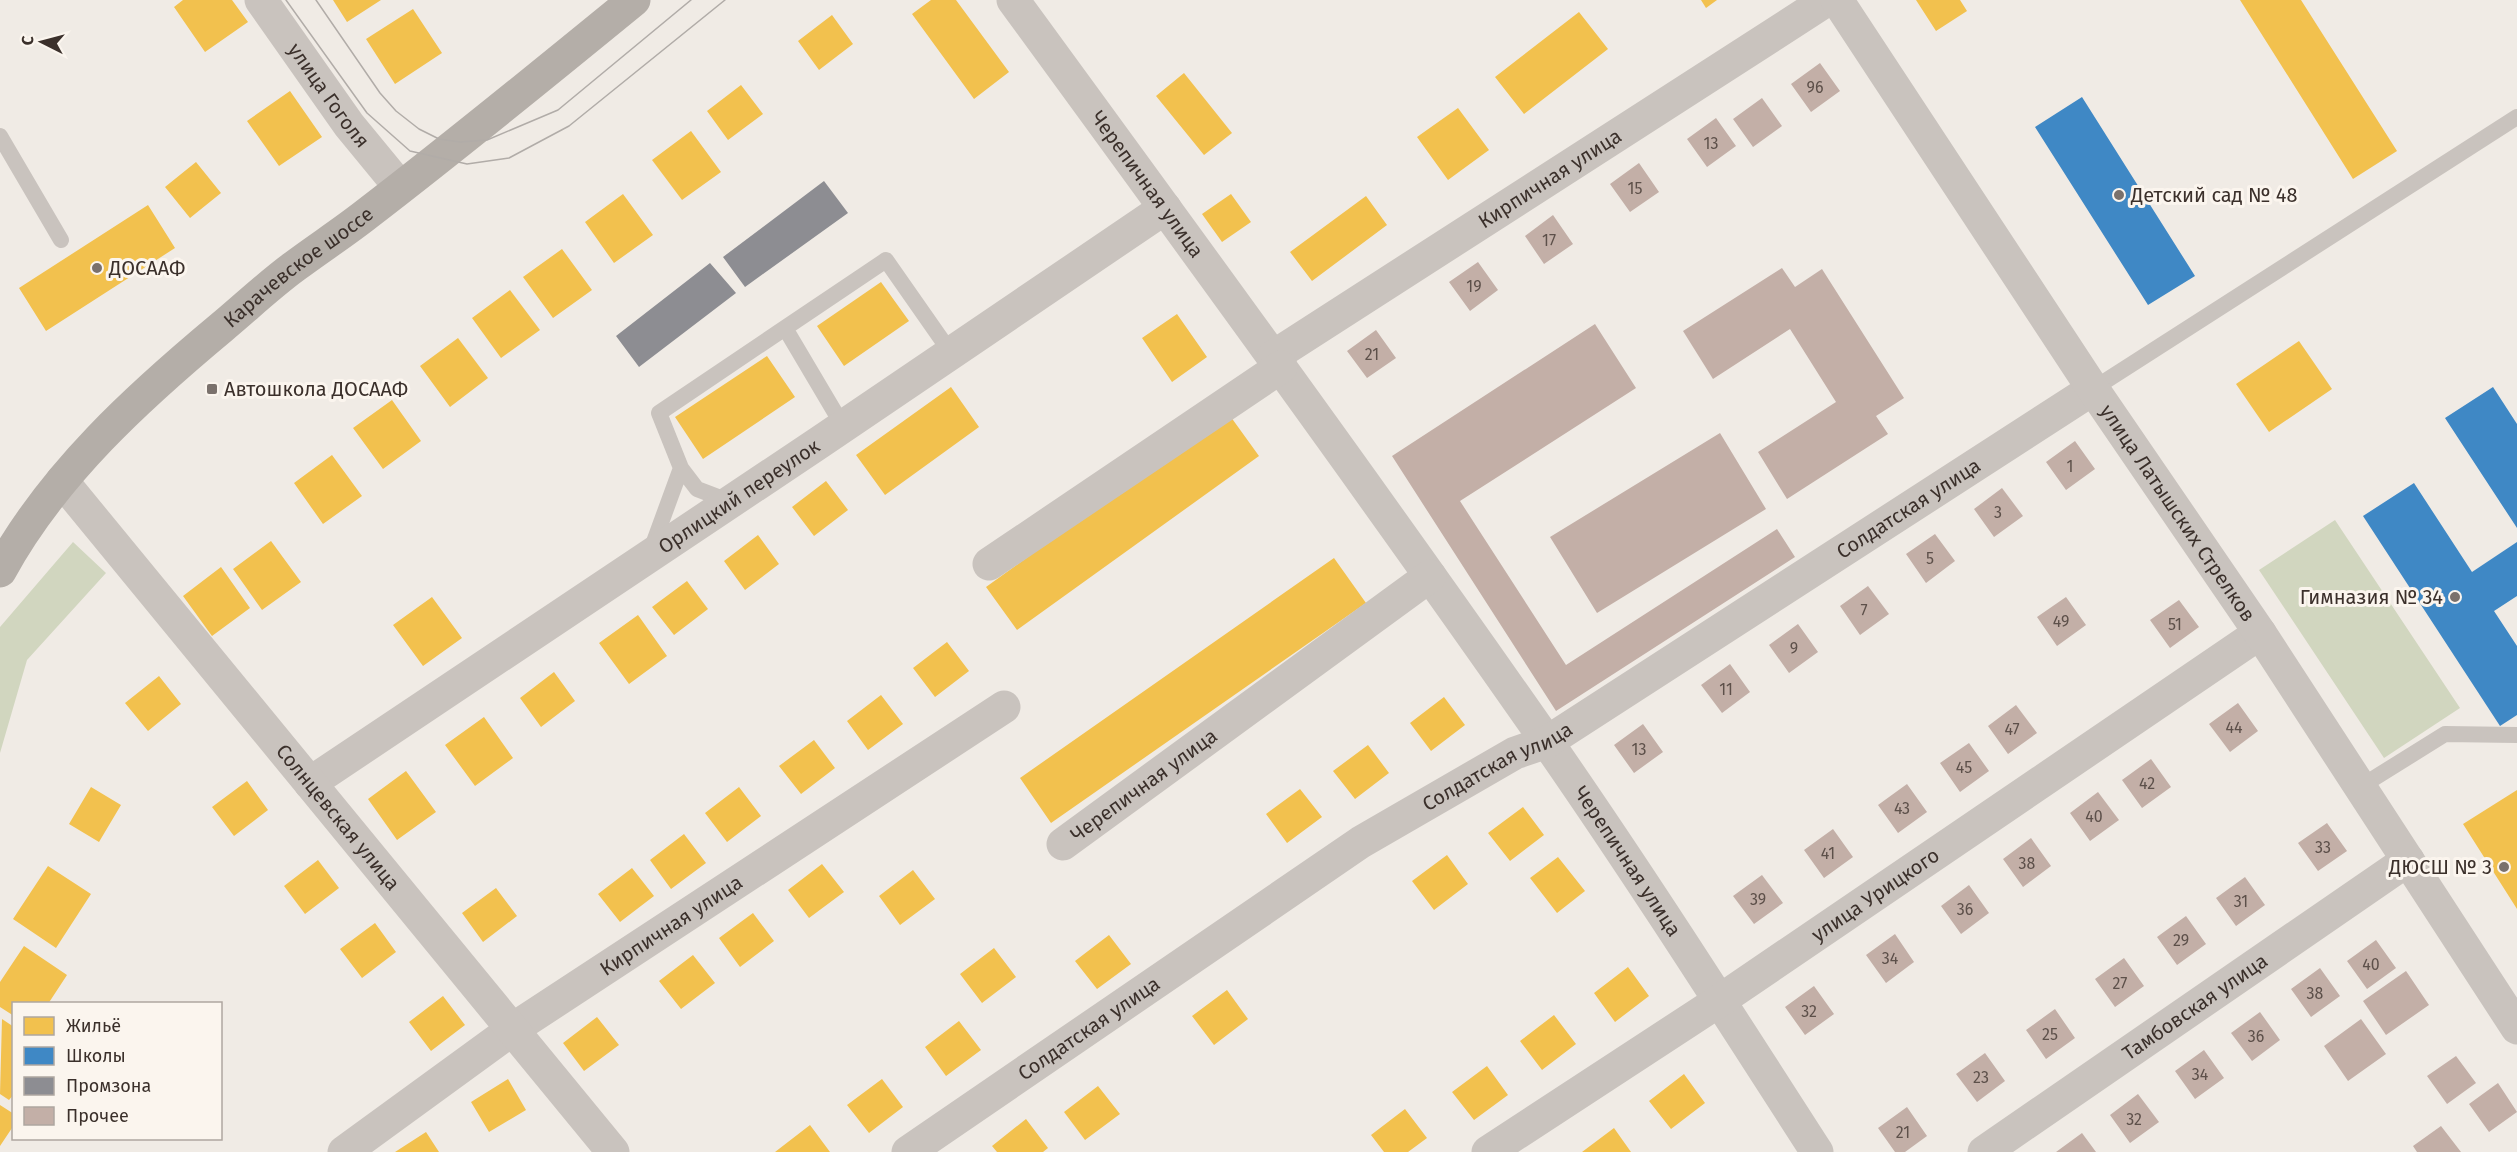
<svg xmlns="http://www.w3.org/2000/svg" width="2517" height="1152" font-family="'Fira Sans',sans-serif">
<style>
.green{fill:#d1d6bf}
.homes{fill:#f2c14e}
.schools{fill:#3f88c5}
.industry{fill:#8d8d92}
.building{fill:#c3afa7}
.lines{fill:none;stroke-linecap:round;stroke-linejoin:round}
.service{stroke:#c9c3be;stroke-width:16}
.minor{stroke:#c9c3be;stroke-width:33}
.tertiary{stroke:#c9c3be;stroke-width:33}
.trunk{stroke:#b4aea8;stroke-width:33}
.tram{stroke:#b1aca8;stroke-width:1.5}
.poi-dot{fill:#7a716c;stroke:#fbf5ee;stroke-width:2}
.labels{text-anchor:middle;dominant-baseline:central;stroke-width:6;stroke-linejoin:round;paint-order:stroke}
.number-label{font-size:16px;fill:#5d504a}
.street-label{font-size:20px;fill:#3b302b;stroke:#fbf5ee}
.poi-label{font-size:20px;fill:#3b302b;stroke:#fbf5ee;text-anchor:start}
</style>
<rect width="100%" height="100%" fill="#f0ebe5"/>
<!-- green -->
<path class="green" d="M 2335,520 L 2460,708 L 2384,758 L 2259,570 Z
M 73,542 L 106,573 L 27,660 L 0,753 L 0,627 Z"/>
<!-- homes -->
<path class="homes" d="M 183,0 L 232,0 L 248,22 L 205,52 L 174,7 Z
M 333,0 L 381,0 L 347,22 Z
M 931,0 L 956,0 L 1009,72 L 974,99 L 912,14 Z
M 1701,0 L 1717,0 L 1706,8 Z
M 1916,0 L 1960,0 L 1967,11 L 1936,31 Z
M 2240,0 L 2301,0 L 2397,151 L 2353,179 Z
M 413,9 L 442,53 L 395,84 L 366,39 Z
M 1579,12 L 1608,49 L 1524,114 L 1495,77 Z
M 832,15 L 853,44 L 819,70 L 798,41 Z
M 1184,73 L 1232,133 L 1204,155 L 1156,96 Z
M 741,85 L 763,114 L 728,140 L 707,111 Z
M 290,91 L 322,137 L 279,166 L 247,121 Z
M 1458,108 L 1489,150 L 1448,180 L 1417,137 Z
M 691,131 L 721,172 L 682,200 L 652,160 Z
M 196,162 L 221,193 L 190,218 L 165,187 Z
M 623,194 L 653,235 L 614,263 L 585,222 Z
M 1231,194 L 1251,222 L 1222,242 L 1202,214 Z
M 1366,196 L 1387,225 L 1312,281 L 1290,252 Z
M 148,205 L 175,248 L 46,331 L 19,288 Z
M 562,249 L 592,290 L 553,318 L 523,277 Z
M 881,282 L 909,321 L 844,366 L 817,326 Z
M 510,290 L 540,330 L 501,358 L 472,318 Z
M 1177,314 L 1207,357 L 1172,382 L 1142,338 Z
M 458,338 L 488,378 L 450,407 L 420,366 Z
M 2299,341 L 2332,389 L 2269,432 L 2236,384 Z
M 767,356 L 795,397 L 703,459 L 675,417 Z
M 951,387 L 979,427 L 885,495 L 856,455 Z
M 392,400 L 421,441 L 383,469 L 353,428 Z
M 1228,413 L 1259,456 L 1017,630 L 986,587 Z
M 332,455 L 362,496 L 323,524 L 294,483 Z
M 826,481 L 848,510 L 814,536 L 792,507 Z
M 758,535 L 779,564 L 745,590 L 724,561 Z
M 271,541 L 301,582 L 262,610 L 233,569 Z
M 1334,558 L 1366,603 L 1051,823 L 1020,778 Z
M 221,567 L 250,608 L 212,636 L 183,596 Z
M 687,581 L 708,609 L 674,635 L 652,607 Z
M 432,597 L 462,638 L 423,666 L 393,625 Z
M 638,615 L 667,656 L 629,684 L 599,643 Z
M 947,642 L 969,671 L 935,697 L 913,668 Z
M 554,672 L 575,701 L 541,727 L 520,698 Z
M 159,676 L 181,704 L 148,731 L 125,703 Z
M 881,695 L 903,724 L 868,750 L 847,721 Z
M 1444,697 L 1465,725 L 1431,751 L 1410,723 Z
M 484,717 L 513,758 L 475,786 L 445,745 Z
M 814,740 L 835,768 L 801,794 L 779,766 Z
M 1368,745 L 1389,773 L 1355,799 L 1333,771 Z
M 406,771 L 436,812 L 397,840 L 368,799 Z
M 247,781 L 268,810 L 234,836 L 212,807 Z
M 91,787 L 121,805 L 99,842 L 69,824 Z
M 739,787 L 761,816 L 727,842 L 705,813 Z
M 1300,789 L 1322,817 L 1287,843 L 1266,814 Z
M 2517,790 L 2517,909 L 2463,824 Z
M 1523,807 L 1544,835 L 1510,861 L 1488,833 Z
M 684,834 L 706,863 L 671,889 L 650,860 Z
M 1447,855 L 1468,884 L 1434,910 L 1412,881 Z
M 1558,857 L 1585,891 L 1557,913 L 1530,878 Z
M 318,860 L 339,888 L 305,914 L 284,886 Z
M 822,864 L 844,892 L 809,918 L 788,890 Z
M 48,866 L 91,894 L 56,948 L 13,919 Z
M 632,868 L 654,896 L 620,922 L 598,894 Z
M 913,870 L 935,899 L 900,925 L 879,896 Z
M 496,888 L 517,916 L 483,942 L 462,913 Z
M 753,913 L 774,941 L 740,967 L 719,938 Z
M 375,923 L 396,952 L 362,978 L 340,949 Z
M 1109,935 L 1131,964 L 1097,989 L 1075,961 Z
M 24,946 L 67,975 L 48,1004 L 14,1004 L 14,1016 L 0,1007 L 0,982 Z
M 994,948 L 1016,977 L 982,1003 L 960,974 Z
M 693,955 L 715,983 L 681,1009 L 659,981 Z
M 1628,967 L 1649,996 L 1615,1022 L 1594,993 Z
M 1227,990 L 1248,1019 L 1214,1045 L 1192,1016 Z
M 443,996 L 465,1025 L 431,1051 L 409,1022 Z
M 1554,1015 L 1576,1044 L 1542,1070 L 1520,1041 Z
M 597,1017 L 619,1045 L 584,1071 L 563,1043 Z
M 2,1019 L 14,1027 L 14,1094 L 9,1100 L 0,1094 Z
M 959,1021 L 981,1050 L 946,1076 L 925,1047 Z
M 1487,1066 L 1508,1095 L 1474,1120 L 1452,1092 Z
M 1684,1074 L 1705,1103 L 1671,1129 L 1649,1101 Z
M 508,1079 L 526,1110 L 489,1132 L 471,1102 Z
M 882,1079 L 903,1107 L 869,1133 L 847,1105 Z
M 1098,1086 L 1120,1114 L 1085,1140 L 1064,1112 Z
M 0,1105 L 14,1114 L 14,1125 L 0,1146 Z
M 1405,1109 L 1427,1138 L 1408,1152 L 1384,1152 L 1371,1135 Z
M 1026,1119 L 1048,1148 L 1043,1152 L 997,1152 L 992,1146 Z
M 810,1125 L 830,1152 L 775,1152 Z
M 1614,1128 L 1631,1152 L 1582,1152 Z
M 426,1132 L 439,1152 L 395,1152 Z"/>
<!-- schools -->
<path class="schools" d="M 2082,97 L 2195,276 L 2148,305 L 2035,127 Z
M 2493,387 L 2517,424 L 2517,528 L 2445,418 Z
M 2414,483 L 2472,572 L 2517,542 L 2517,596 L 2494,611 L 2517,646 L 2517,715 L 2500,726 L 2363,516 Z"/>
<!-- industry -->
<path class="industry" d="M 824,181 L 848,213 L 745,287 L 723,257 Z
M 710,263 L 736,293 L 639,367 L 616,336 Z"/>
<!-- building -->
<path class="building" d="M 1820,63 L 1840,91 L 1811,112 L 1791,84 Z
M 1762,98 L 1782,126 L 1753,147 L 1733,119 Z
M 1716,118 L 1736,146 L 1707,167 L 1687,139 Z
M 1639,163 L 1659,192 L 1630,212 L 1610,184 Z
M 1553,215 L 1573,244 L 1544,264 L 1525,236 Z
M 1478,262 L 1498,290 L 1470,311 L 1449,282 Z
M 1782,268 L 1795,287 L 1822,269 L 1904,398 L 1876,416 L 1888,434 L 1787,499 L 1758,452 L 1836,402 L 1790,329 L 1713,379 L 1683,331 Z
M 1595,324 L 1636,388 L 1460,501 L 1566,665 L 1777,529 L 1795,557 L 1556,711 L 1392,456 Z
M 1376,330 L 1396,358 L 1367,378 L 1347,351 Z
M 1720,433 L 1766,509 L 1597,613 L 1550,537 Z
M 2075,441 L 2095,469 L 2066,490 L 2046,462 Z
M 2002,488 L 2023,516 L 1994,537 L 1974,509 Z
M 1935,534 L 1955,561 L 1926,583 L 1906,554 Z
M 1868,586 L 1889,614 L 1860,635 L 1840,606 Z
M 2066,597 L 2086,625 L 2057,646 L 2037,617 Z
M 2179,600 L 2199,627 L 2170,648 L 2150,620 Z
M 1798,624 L 1818,652 L 1789,673 L 1769,645 Z
M 1730,664 L 1750,692 L 1722,713 L 1701,685 Z
M 2238,703 L 2258,731 L 2230,752 L 2209,724 Z
M 2016,705 L 2037,733 L 2008,754 L 1988,726 Z
M 1643,724 L 1663,752 L 1634,773 L 1614,745 Z
M 1969,743 L 1989,771 L 1960,792 L 1940,763 Z
M 2151,759 L 2171,787 L 2142,808 L 2122,780 Z
M 1907,784 L 1927,812 L 1898,833 L 1878,805 Z
M 2098,792 L 2119,820 L 2090,841 L 2070,813 Z
M 2327,823 L 2347,851 L 2318,871 L 2298,843 Z
M 1833,829 L 1853,857 L 1824,878 L 1804,850 Z
M 2031,838 L 2051,866 L 2023,887 L 2003,859 Z
M 1762,875 L 1783,903 L 1754,924 L 1733,896 Z
M 2245,877 L 2265,905 L 2236,926 L 2216,898 Z
M 1969,885 L 1989,913 L 1961,934 L 1941,906 Z
M 2186,916 L 2206,944 L 2177,965 L 2157,937 Z
M 1895,934 L 1914,962 L 1886,983 L 1866,955 Z
M 2376,940 L 2396,968 L 2367,989 L 2347,961 Z
M 2124,958 L 2144,986 L 2115,1007 L 2095,979 Z
M 2320,968 L 2340,996 L 2311,1017 L 2291,989 Z
M 2406,971 L 2429,1005 L 2386,1035 L 2363,1001 Z
M 1814,986 L 1834,1014 L 1805,1035 L 1785,1007 Z
M 2055,1009 L 2075,1038 L 2046,1059 L 2026,1030 Z
M 2260,1012 L 2280,1040 L 2252,1061 L 2231,1033 Z
M 2361,1019 L 2386,1054 L 2348,1081 L 2324,1046 Z
M 2204,1050 L 2224,1078 L 2195,1099 L 2175,1071 Z
M 1985,1053 L 2005,1081 L 1977,1102 L 1956,1074 Z
M 2456,1056 L 2476,1083 L 2447,1104 L 2427,1076 Z
M 2498,1083 L 2517,1112 L 2489,1132 L 2469,1104 Z
M 2138,1094 L 2159,1122 L 2130,1143 L 2110,1115 Z
M 1907,1107 L 1927,1136 L 1905,1152 L 1895,1152 L 1878,1128 Z
M 2441,1126 L 2461,1152 L 2417,1152 L 2413,1146 Z
M 2082,1133 L 2096,1152 L 2056,1152 Z"/>
<g class="lines">
<!-- service -->
<path class="service" d="M 0,136 L 61,240
M 785,328 L 886,260 L 951,353
M 2093,389 L 2517,117
M 681,468 L 697,489 L 731,502
M 651,550 L 681,468 L 659,413 L 785,328 L 843,426
M 2360,787 L 2445,734 L 2517,735"/>
<!-- minor -->
<g class="minor">
<path id="s1" d="M 261,0 L 349,125 L 400,187"/>
<path id="s2" d="M 1013,0 C 1192,245 1371,490 1545,739 C 1639,874 1728,1014 1817,1152"/>
<path id="s3" d="M 1274,356 L 1827,0"/>
<path d="M 989,564 L 1281,367"/>
<path id="s4" d="M 310,783 L 820,442 L 1165,208"/>
<path id="s5" d="M 1063,844 L 1430,576"/>
<path id="s6" d="M 344,1152 L 513,1029 L 1004,707"/>
<path id="s7" d="M 908,1152 L 1361,842 L 1515,753 L 1547,742 L 2093,389"/>
<path id="s8" d="M 1488,1152 L 1719,1001 L 2260,633"/>
<path id="s9" d="M 1984,1152 L 2408,860"/>
</g>
<!-- tertiary -->
<g class="tertiary">
<path id="s10" d="M 1837,0 L 2093,389 L 2260,633 L 2517,1028"/>
<path id="s11" d="M 62,481 L 613,1152"/>
</g>
<!-- trunk -->
<path class="trunk" id="s12" d="M 0,571 C 53,474 138,397 222,327 C 246,307 269,285 295,266 C 319,248 344,232 368,213 C 458,144 546,72 634,0"/>
<!-- tram -->
<path class="tram" d="M 286,0 L 367,113 L 410,151 L 467,164 L 509,158 L 569,126 L 725,0
M 316,0 L 380,93 L 396,111 L 419,129 L 439,139 L 460,142 L 487,140 L 558,110 L 691,0"/>
</g>
<!-- markers -->
<g class="poi-dot">
<circle cx="2119" cy="195" r="6"/>
<circle cx="97" cy="268" r="6"/>
<rect x="206" y="383" width="12" height="12" rx="3"/>
<circle cx="2455" cy="597" r="6"/>
<circle cx="2504" cy="867" r="6"/>
</g>
<g class="labels">
<!-- number labels -->
<g class="number-label">
<text x="1815" y="87">96</text>
<text x="1711" y="143">13</text>
<text x="1635" y="188">15</text>
<text x="1549" y="240">17</text>
<text x="1474" y="286">19</text>
<text x="1372" y="354">21</text>
<text x="2070" y="466">1</text>
<text x="1998" y="512">3</text>
<text x="1930" y="558">5</text>
<text x="1864" y="610">7</text>
<text x="2061" y="621">49</text>
<text x="2175" y="624">51</text>
<text x="1794" y="648">9</text>
<text x="1726" y="689">11</text>
<text x="2234" y="727">44</text>
<text x="2012" y="729">47</text>
<text x="1639" y="749">13</text>
<text x="1964" y="767">45</text>
<text x="2147" y="783">42</text>
<text x="1902" y="808">43</text>
<text x="2094" y="816">40</text>
<text x="2323" y="847">33</text>
<text x="1828" y="853">41</text>
<text x="2027" y="863">38</text>
<text x="1758" y="899">39</text>
<text x="2241" y="901">31</text>
<text x="1965" y="909">36</text>
<text x="2181" y="940">29</text>
<text x="1890" y="958">34</text>
<text x="2371" y="964">40</text>
<text x="2120" y="983">27</text>
<text x="2315" y="993">38</text>
<text x="1809" y="1011">32</text>
<text x="2050" y="1034">25</text>
<text x="2256" y="1036">36</text>
<text x="2200" y="1074">34</text>
<text x="1981" y="1077">23</text>
<text x="2134" y="1119">32</text>
<text x="1903" y="1132">21</text>
</g>
<!-- street labels -->
<g class="street-label">
<text stroke="none"><textPath href="#s1" startOffset="117">улица Гоголя</textPath></text>
<text stroke="none"><textPath href="#s3" startOffset="328">Кирпичная улица</textPath></text>
<text stroke="none"><textPath href="#s2" startOffset="228">Черепичная улица</textPath></text>
<text stroke="none"><textPath href="#s12" startOffset="429">Карачевское шоссе</textPath></text>
<text stroke="none"><textPath href="#s4" startOffset="516">Орлицкий переулок</textPath></text>
<text stroke="none"><textPath href="#s7" startOffset="1191">Солдатская улица</textPath></text>
<text stroke="none"><textPath href="#s10" startOffset="616">улица Латышских Стрелков</textPath></text>
<text stroke="none"><textPath href="#s7" startOffset="705">Солдатская улица</textPath></text>
<text stroke="none"><textPath href="#s5" startOffset="100">Черепичная улица</textPath></text>
<text stroke="none"><textPath href="#s11" startOffset="435">Солнцевская улица</textPath></text>
<text stroke="none"><textPath href="#s2" startOffset="1058">Черепичная улица</textPath></text>
<text stroke="none"><textPath href="#s8" startOffset="465">улица Урицкого</textPath></text>
<text stroke="none"><textPath href="#s6" startOffset="398">Кирпичная улица</textPath></text>
<text stroke="none"><textPath href="#s9" startOffset="256">Тамбовская улица</textPath></text>
<text stroke="none"><textPath href="#s7" startOffset="219">Солдатская улица</textPath></text>
</g>
<!-- poi labels -->
<g class="poi-label">
<text x="2131" y="195">Детский сад № 48</text>
<text x="109" y="268">ДОСААФ</text>
<text x="224" y="389">Автошкола ДОСААФ</text>
<text x="2443" y="597" text-anchor="end">Гимназия № 34</text>
<text x="2492" y="867" text-anchor="end">ДЮСШ № 3</text>
</g>
</g>
<!-- legend -->
<rect x="12" y="1002" width="210" height="138" fill="#fbf5ee" stroke="#aea6a0" stroke-width="1.5"/>
<rect x="24" y="1017" width="30" height="18" fill="#f2c14e" stroke="#aea6a0" stroke-width="1.5"/>
<text x="66" y="1032" font-size="18" fill="#3b302b">Жильё</text>
<rect x="24" y="1047" width="30" height="18" fill="#3f88c5" stroke="#aea6a0" stroke-width="1.5"/>
<text x="66" y="1062" font-size="18" fill="#3b302b">Школы</text>
<rect x="24" y="1077" width="30" height="18" fill="#8d8d92" stroke="#aea6a0" stroke-width="1.5"/>
<text x="66" y="1092" font-size="18" fill="#3b302b">Промзона</text>
<rect x="24" y="1107" width="30" height="18" fill="#c3afa7" stroke="#aea6a0" stroke-width="1.5"/>
<text x="66" y="1122" font-size="18" fill="#3b302b">Прочее</text>
<!-- north arrow -->
<g transform="translate(42 42) rotate(276)" stroke="#fbf5ee" stroke-width="4.5" paint-order="stroke">
<path d="M0-4.5L10 22L0 15L-10 22Z" fill="#3b302b"/>
<text y="-9" font-size="16" font-weight="bold" text-anchor="middle" fill="#3b302b">С</text>
</g>
</svg>
